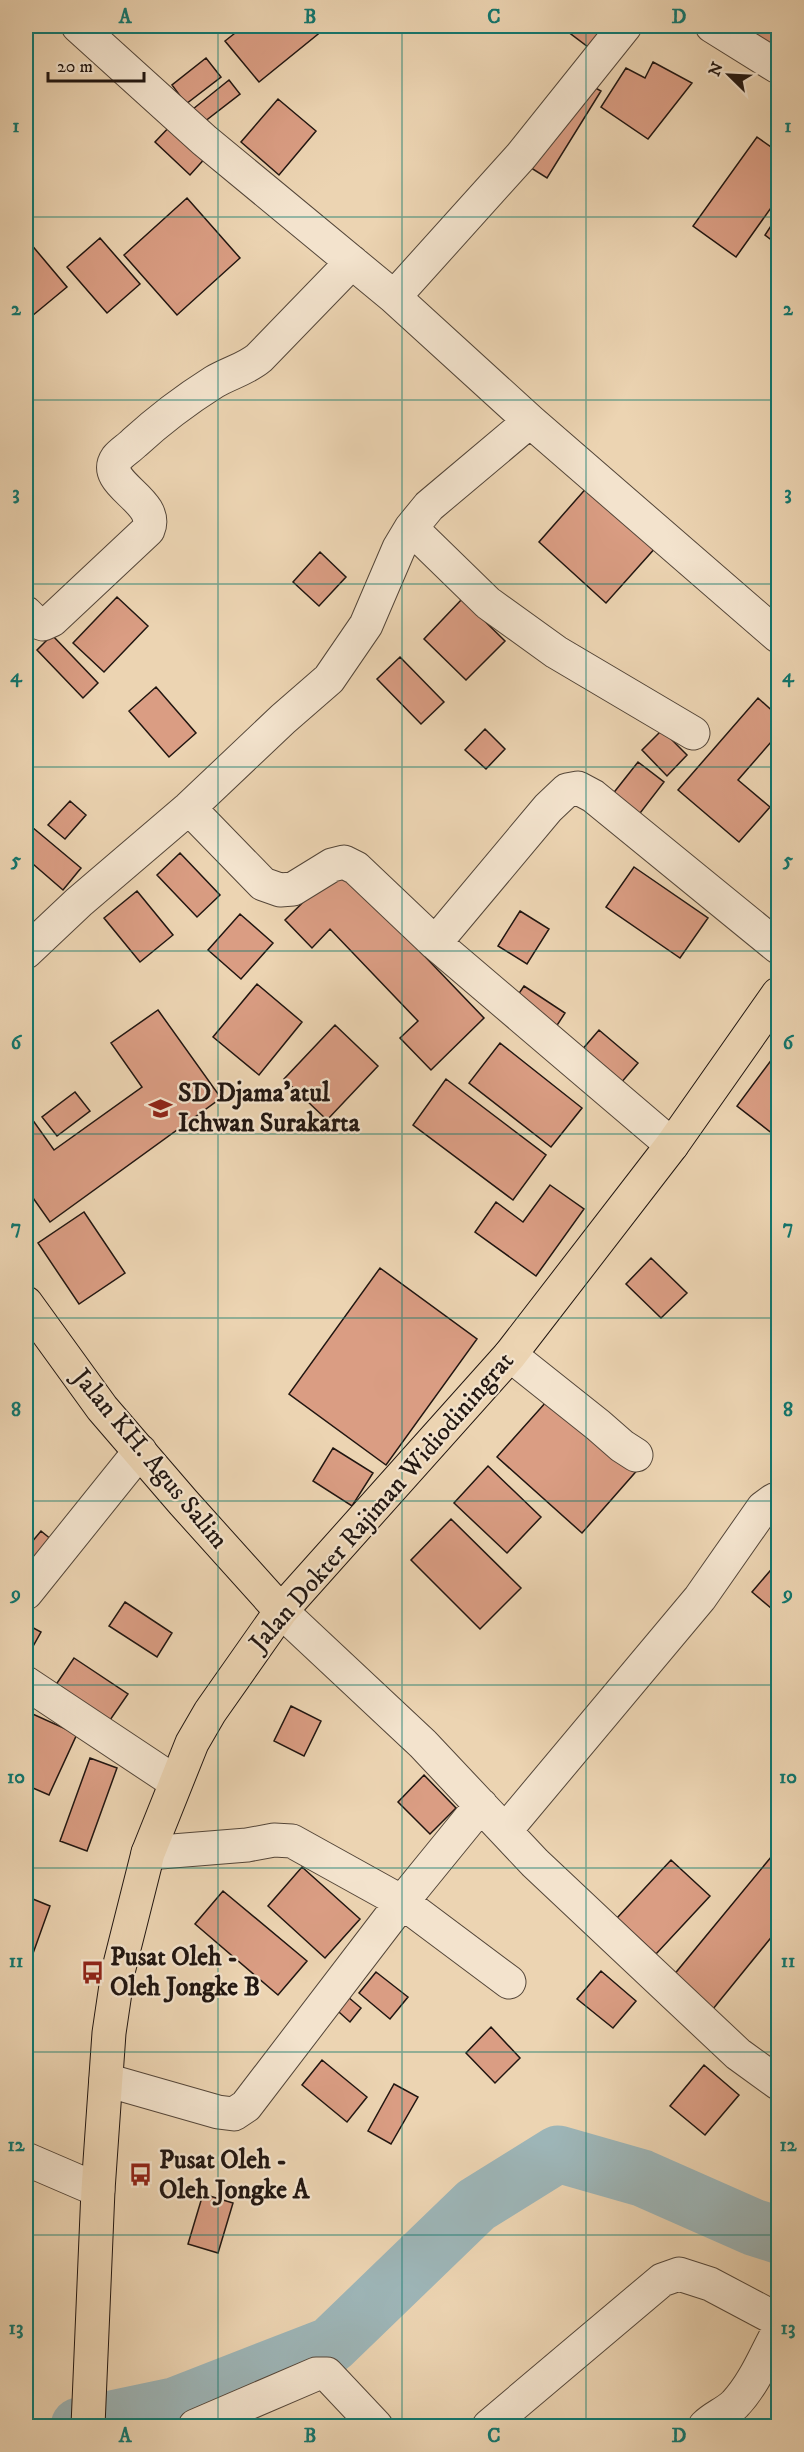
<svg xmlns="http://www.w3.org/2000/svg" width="804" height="2452" font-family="'IM FELL DW Pica',serif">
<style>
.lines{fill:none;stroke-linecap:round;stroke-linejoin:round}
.river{stroke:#9db5b7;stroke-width:57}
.building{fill:#da9d83;stroke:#211611;stroke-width:1.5}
.minor-casing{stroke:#544639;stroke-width:35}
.major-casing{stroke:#211611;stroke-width:35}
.minor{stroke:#f3e3cd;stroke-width:33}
.major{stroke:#ecd4b2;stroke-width:33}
.grid{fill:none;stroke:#0f766e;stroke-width:1.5;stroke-opacity:0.55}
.labels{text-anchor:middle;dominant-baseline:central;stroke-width:4.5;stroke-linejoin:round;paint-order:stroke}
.poi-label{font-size:26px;font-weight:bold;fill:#211611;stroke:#f3e3cd;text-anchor:start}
.street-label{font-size:26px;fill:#211611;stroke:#f3e3cd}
.neatline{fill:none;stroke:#0f766e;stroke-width:2}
.grid-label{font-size:20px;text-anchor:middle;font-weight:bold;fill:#0f766e}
</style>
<rect width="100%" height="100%" fill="#ecd4b2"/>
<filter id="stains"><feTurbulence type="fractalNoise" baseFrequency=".00333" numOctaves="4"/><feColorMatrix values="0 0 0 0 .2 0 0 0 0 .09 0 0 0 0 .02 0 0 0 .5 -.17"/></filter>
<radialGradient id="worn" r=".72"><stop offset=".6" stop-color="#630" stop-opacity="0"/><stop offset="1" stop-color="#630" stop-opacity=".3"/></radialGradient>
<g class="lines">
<!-- river -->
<path class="river" d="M 79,2426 L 174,2406 L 331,2345 L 476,2205 L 558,2154 L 642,2178 L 753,2227 L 778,2235"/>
</g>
<!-- building -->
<path class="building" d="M 244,26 L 328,26 L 259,82 L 225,41 Z
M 571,26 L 623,26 L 600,56 L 567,31 Z
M 740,26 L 778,26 L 778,49 Z
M 206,58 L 221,77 L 186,104 L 172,85 Z
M 653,62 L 692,83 L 648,139 L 601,107 L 626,68 L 645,78 Z
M 229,80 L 240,94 L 204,122 L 193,109 Z
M 592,86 L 601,91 L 547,178 L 528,166 Z
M 278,99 L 316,131 L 279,175 L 241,142 Z
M 173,123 L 208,155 L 190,175 L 155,142 Z
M 757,137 L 778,152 L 778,198 L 736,257 L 693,226 Z
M 187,198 L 240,258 L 177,315 L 124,255 Z
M 778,215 L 778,245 L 765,235 Z
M 100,238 L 140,284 L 107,313 L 67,267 Z
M 30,243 L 67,287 L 26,321 L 26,246 Z
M 589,485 L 657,546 L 606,603 L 539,542 Z
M 320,552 L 346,577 L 319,606 L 293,582 Z
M 117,597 L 148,626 L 104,672 L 73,643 Z
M 462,599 L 505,641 L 466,680 L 424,639 Z
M 52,635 L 98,683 L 83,698 L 37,650 Z
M 400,657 L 444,702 L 421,724 L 377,679 Z
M 156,687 L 196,733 L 169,757 L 129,711 Z
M 758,698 L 778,716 L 778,734 L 738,780 L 770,807 L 739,842 L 678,790 Z
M 485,729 L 505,749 L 486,769 L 465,750 Z
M 662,730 L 687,755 L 667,776 L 642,750 Z
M 638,762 L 664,782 L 634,821 L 608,800 Z
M 70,801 L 86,815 L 65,839 L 48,825 Z
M 32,827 L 81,868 L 63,890 L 26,858 L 26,834 Z
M 180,853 L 220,895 L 197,917 L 157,875 Z
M 339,867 L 484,1018 L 431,1070 L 400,1038 L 418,1021 L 330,929 L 312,948 L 285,920 Z
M 634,867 L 708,918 L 680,958 L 606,907 Z
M 137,891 L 173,935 L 140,962 L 104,918 Z
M 520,911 L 549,929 L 527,964 L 498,946 Z
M 240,914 L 273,943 L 241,979 L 208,950 Z
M 257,984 L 302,1022 L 259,1075 L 213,1037 Z
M 524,986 L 565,1013 L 552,1033 L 511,1005 Z
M 158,1010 L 221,1098 L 50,1222 L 26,1188 L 26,1123 L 32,1119 L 54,1150 L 142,1087 L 111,1043 Z
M 335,1025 L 378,1066 L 327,1120 L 284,1079 Z
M 599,1030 L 638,1063 L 620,1084 L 581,1051 Z
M 500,1043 L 582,1108 L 551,1147 L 469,1083 Z
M 778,1051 L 778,1138 L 737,1106 Z
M 446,1079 L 546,1155 L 513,1200 L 413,1125 Z
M 75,1092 L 90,1111 L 57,1136 L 42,1117 Z
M 550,1185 L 584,1209 L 536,1276 L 475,1232 L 496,1202 L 523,1222 Z
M 84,1212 L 125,1273 L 79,1304 L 38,1243 Z
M 651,1258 L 687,1293 L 661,1318 L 626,1284 Z
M 380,1268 L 477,1339 L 386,1465 L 289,1394 Z
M 555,1392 L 640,1467 L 582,1533 L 497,1457 Z
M 333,1448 L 373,1473 L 352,1506 L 313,1481 Z
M 488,1466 L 541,1517 L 507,1553 L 454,1503 Z
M 451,1519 L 521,1588 L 480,1629 L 411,1560 Z
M 41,1531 L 58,1545 L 26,1579 L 26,1549 Z
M 775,1565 L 778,1568 L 778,1614 L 752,1592 Z
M 125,1602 L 172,1633 L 157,1657 L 109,1626 Z
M 26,1624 L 41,1632 L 27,1657 L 26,1657 Z
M 74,1658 L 128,1694 L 108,1723 L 55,1686 Z
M 291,1706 L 321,1721 L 304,1756 L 274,1741 Z
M 26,1711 L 77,1734 L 49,1795 L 26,1785 Z
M 90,1758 L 117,1768 L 87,1851 L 60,1841 Z
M 424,1775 L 456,1808 L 430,1834 L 398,1802 Z
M 776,1851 L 778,1853 L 778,1929 L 713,2009 L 673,1976 Z
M 671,1860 L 710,1896 L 656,1954 L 617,1918 Z
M 302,1867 L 360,1919 L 325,1958 L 268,1906 Z
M 223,1891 L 307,1961 L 278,1995 L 195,1924 Z
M 28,1897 L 50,1906 L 31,1959 L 26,1957 L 26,1903 Z
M 601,1971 L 636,2001 L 613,2028 L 577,1999 Z
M 376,1972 L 408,1997 L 390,2019 L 359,1993 Z
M 341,1991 L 361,2008 L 350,2022 L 330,2004 Z
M 491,2027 L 520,2058 L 495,2083 L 466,2053 Z
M 322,2060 L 367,2097 L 347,2122 L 302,2085 Z
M 704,2065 L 739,2095 L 705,2135 L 670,2106 Z
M 394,2084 L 418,2097 L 391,2144 L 368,2131 Z
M 203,2194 L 233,2203 L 218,2253 L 188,2244 Z"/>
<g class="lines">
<defs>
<path id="minor" d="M 78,26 L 204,140 L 394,297 L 530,421 L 778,636
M 712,26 L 778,67
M 394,297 L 521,156 L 625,26
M 411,528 L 488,603 L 556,652 L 693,733
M 26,613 L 34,621 L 43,624 L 52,620 L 148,530 C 161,500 99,484 117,458 C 121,453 129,448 134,443 C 158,421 187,399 214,382 C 229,373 246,369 259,358 L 352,262
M 189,808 L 263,884 L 280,890 L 293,889 L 332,865 L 344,862 L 356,868 L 435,943 L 672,1145
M 435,943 L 548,808 L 567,790 L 578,788 L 593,796 L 778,947
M 26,952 L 79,902 L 189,808 L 283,719 L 329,679 L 366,625 L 399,548 L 411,528 L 429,506 L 530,421
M 510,1355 L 598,1425 L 622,1446 L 636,1455
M 26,1593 L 140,1451
M 281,1611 L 423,1744 L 535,1863 L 738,2054 L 778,2083
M 26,1683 L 175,1782
M 505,1831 L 700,1598 L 763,1508 L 774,1500 L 778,1500
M 148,1853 L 247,1845 L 274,1840 L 292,1841 L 402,1902 L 509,1982
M 106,2080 L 218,2112 L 234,2114 L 246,2106 L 402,1902 L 481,1805
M 26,2159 L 98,2190
M 195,2426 L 316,2374 L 327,2374 L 376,2426
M 489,2426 L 662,2280 L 679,2274 L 710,2284 L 778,2320
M 705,2426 C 714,2417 726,2413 735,2404 C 754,2384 765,2356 778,2332"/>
<path id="major" d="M 26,1303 L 102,1408 L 183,1502 L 281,1611
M 88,2426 L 98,2190 L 109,2033 L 118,1972 L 148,1853 L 192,1743 L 210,1712 L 281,1611 L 510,1355 L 672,1145 L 778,994"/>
</defs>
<!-- minor casing -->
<use href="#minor" class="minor-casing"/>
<!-- major casing -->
<use href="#major" class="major-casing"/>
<!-- minor -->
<use href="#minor" class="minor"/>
<!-- major -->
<use href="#major" class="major"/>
</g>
<!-- grid -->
<path class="grid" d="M 218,26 L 218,2426M 402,26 L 402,2426M 586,26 L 586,2426M 26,217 L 778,217M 26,400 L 778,400M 26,584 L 778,584M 26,767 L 778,767M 26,951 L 778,951M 26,1134 L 778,1134M 26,1318 L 778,1318M 26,1501 L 778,1501M 26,1685 L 778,1685M 26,1868 L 778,1868M 26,2052 L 778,2052M 26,2235 L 778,2235"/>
<!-- icons -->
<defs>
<symbol id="school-bare" viewBox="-9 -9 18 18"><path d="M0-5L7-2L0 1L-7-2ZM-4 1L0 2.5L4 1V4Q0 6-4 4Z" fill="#8f2418" stroke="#f3e3cd" stroke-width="2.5" paint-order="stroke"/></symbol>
<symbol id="bus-bare" viewBox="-9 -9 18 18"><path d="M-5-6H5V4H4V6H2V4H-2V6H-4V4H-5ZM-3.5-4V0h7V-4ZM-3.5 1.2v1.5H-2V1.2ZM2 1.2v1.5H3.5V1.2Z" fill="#8f2418" stroke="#f3e3cd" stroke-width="2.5" paint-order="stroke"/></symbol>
</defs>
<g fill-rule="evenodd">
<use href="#school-bare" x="144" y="1092" width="33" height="33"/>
<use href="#bus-bare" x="76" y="1956" width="33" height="33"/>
<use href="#bus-bare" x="124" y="2158" width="33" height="33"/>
</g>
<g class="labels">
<!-- poi labels -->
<g class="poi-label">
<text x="178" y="1093">SD Djama'atul<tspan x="178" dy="30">Ichwan Surakarta</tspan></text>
<text x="110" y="1957">Pusat Oleh -<tspan x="110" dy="30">Oleh Jongke B</tspan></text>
<text x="159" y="2160">Pusat Oleh -<tspan x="159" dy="30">Oleh Jongke A</tspan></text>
</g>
<!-- street labels -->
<g class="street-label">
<text transform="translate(150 1459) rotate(50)">Jalan KH. Agus Salim</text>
<text transform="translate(382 1502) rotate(-49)">Jalan Dokter Rajiman Widiodiningrat</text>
</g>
</g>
<!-- margin -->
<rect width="804" height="2452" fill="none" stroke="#ecd4b2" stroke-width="66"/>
<!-- north arrow -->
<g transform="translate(729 75) rotate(294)" stroke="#f3e3cd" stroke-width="4.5" paint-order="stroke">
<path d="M0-4.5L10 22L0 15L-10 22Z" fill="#211611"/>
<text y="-9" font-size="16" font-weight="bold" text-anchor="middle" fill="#211611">N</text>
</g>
<!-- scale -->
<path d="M48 72v9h96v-9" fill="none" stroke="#211611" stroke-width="3"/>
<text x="57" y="72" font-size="18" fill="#211611" stroke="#f3e3cd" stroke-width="4.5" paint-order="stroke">20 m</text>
<rect x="33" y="33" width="738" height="2386" class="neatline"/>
<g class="grid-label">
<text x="125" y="23">A</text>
<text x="310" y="23">B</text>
<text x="494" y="23">C</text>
<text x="679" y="23">D</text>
<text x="16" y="132">1</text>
<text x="788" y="132">1</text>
<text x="16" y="315">2</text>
<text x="788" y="315">2</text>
<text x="16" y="499">3</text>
<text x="788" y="499">3</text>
<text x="16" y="682">4</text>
<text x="788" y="682">4</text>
<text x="16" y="866">5</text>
<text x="788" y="866">5</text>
<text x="16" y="1049">6</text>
<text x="788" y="1049">6</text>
<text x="16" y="1233">7</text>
<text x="788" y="1233">7</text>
<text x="16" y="1416">8</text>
<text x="788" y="1416">8</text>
<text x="16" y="1600">9</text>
<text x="788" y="1600">9</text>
<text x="16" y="1783">10</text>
<text x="788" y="1783">10</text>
<text x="16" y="1967">11</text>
<text x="788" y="1967">11</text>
<text x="16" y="2151">12</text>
<text x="788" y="2151">12</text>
<text x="16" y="2334">13</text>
<text x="788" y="2334">13</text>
<text x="125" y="2442">A</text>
<text x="310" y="2442">B</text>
<text x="494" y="2442">C</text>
<text x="679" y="2442">D</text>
</g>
<rect width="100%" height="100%" filter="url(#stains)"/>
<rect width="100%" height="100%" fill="url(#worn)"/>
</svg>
